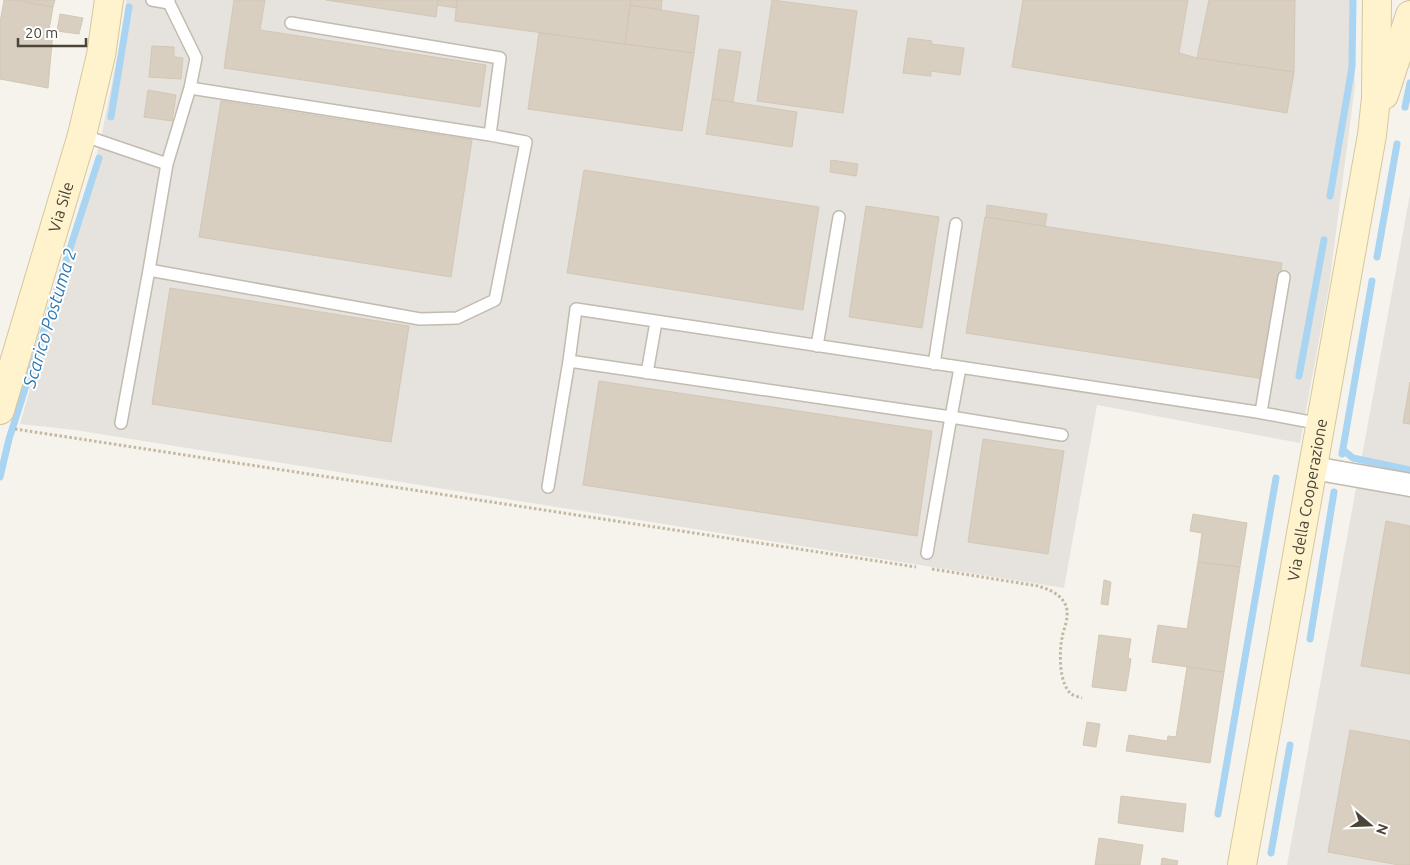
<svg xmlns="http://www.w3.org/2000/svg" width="1410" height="865" font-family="Ubuntu,sans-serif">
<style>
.industrial{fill:#e6e2dd}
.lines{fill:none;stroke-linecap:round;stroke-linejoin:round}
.stream{stroke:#a9d4f2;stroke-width:7}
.building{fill:#d8cfc1;stroke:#d3c7b4}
.lane-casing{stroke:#c2bbae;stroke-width:14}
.street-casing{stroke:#c2bbae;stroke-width:25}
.secondary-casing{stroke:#d6c79b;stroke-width:30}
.path{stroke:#c4b79f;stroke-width:3;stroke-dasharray:2.5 2.5;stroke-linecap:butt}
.lane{stroke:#fff;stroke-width:11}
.street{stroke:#fff;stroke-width:22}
.secondary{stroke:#fff3cd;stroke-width:28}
.labels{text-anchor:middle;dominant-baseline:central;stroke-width:4;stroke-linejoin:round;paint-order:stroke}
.street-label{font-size:16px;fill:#4b4439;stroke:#fff}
.water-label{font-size:18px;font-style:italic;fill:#2e7ab2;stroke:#fff}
</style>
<rect width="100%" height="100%" fill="#f6f3ec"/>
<!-- industrial -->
<path class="industrial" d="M 126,0 L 1352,0 L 1355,85 L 1329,286 L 1300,443 L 1097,405 L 1064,588 L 75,430 L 20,424 L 100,143 L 124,24 Z
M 1410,194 L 1410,865 L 1287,865 Z"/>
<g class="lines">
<!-- stream -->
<path class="stream" d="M 1405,107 L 1410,83
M 111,117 L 129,7
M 1330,196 L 1352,67 L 1353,0
M 1377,257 L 1397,144
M 1299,376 L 1324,240
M 1343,450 L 1353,458 L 1410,470
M 1342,454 L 1372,281
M 0,477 L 9,439 L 99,158
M 1310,639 L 1334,492
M 1218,814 L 1276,478
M 1271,853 L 1290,745"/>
</g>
<!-- building -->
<path class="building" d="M 4,0 L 14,0 L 53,7 L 49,30 L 53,32 L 48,88 L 0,79 L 0,22 Z
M 14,0 L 55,0 L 53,7 Z
M 234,0 L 265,0 L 260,30 L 486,65 L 480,107 L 224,68 Z
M 326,0 L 438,0 L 436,17 Z
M 438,0 L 457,0 L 456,8 L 437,5 Z
M 457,0 L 631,0 L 625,44 L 455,21 Z
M 631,0 L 662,0 L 661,10 L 630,5 Z
M 772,0 L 857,11 L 843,113 L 757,101 Z
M 1023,0 L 1188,0 L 1179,53 L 1197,58 L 1294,72 L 1287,113 L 1012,67 Z
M 1209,0 L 1295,0 L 1294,72 L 1197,58 Z
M 630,5 L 699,16 L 694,53 L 625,44 Z
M 60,14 L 83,18 L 79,34 L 57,31 Z
M 539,33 L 694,53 L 682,131 L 528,109 Z
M 908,38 L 932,41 L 931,44 L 964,48 L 960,75 L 931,71 L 931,76 L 903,73 Z
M 152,46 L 174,47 L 174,57 L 183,58 L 181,79 L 149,77 Z
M 719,49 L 741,52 L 733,102 L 712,99 Z
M 148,90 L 176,95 L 172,121 L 144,117 Z
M 712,99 L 797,112 L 792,147 L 706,134 Z
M 221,101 L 472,140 L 451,277 L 199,237 Z
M 831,160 L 858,164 L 856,176 L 830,172 Z
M 584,170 L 819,207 L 803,310 L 567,273 Z
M 987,205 L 1047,214 L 1045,226 L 986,217 Z
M 866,206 L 939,217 L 922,328 L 849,317 Z
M 985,217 L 1282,263 L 1264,379 L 966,333 Z
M 170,288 L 409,326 L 391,442 L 152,404 Z
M 599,381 L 932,431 L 917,536 L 583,485 Z
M 1410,382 L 1410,424 L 1403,423 Z
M 983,439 L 1064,451 L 1048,554 L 968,542 Z
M 1193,514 L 1247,523 L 1240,567 L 1198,562 L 1202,533 L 1190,531 Z
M 1386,521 L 1410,526 L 1410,674 L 1361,666 Z
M 1198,562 L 1240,567 L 1224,672 L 1152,662 L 1158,625 L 1187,629 Z
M 1104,580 L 1111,582 L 1108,605 L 1101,604 Z
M 1099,635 L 1131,639 L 1128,658 L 1131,659 L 1126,691 L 1092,687 Z
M 1187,667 L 1224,672 L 1210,763 L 1126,751 L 1129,735 L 1167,741 L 1168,736 L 1176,737 Z
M 1087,722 L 1100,724 L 1096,747 L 1083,745 Z
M 1350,730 L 1410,741 L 1410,865 L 1399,865 L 1328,852 Z
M 1121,796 L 1186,804 L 1183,832 L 1118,823 Z
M 1099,838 L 1143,845 L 1140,865 L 1095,865 Z
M 1162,858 L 1178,861 L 1177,865 L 1161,865 Z"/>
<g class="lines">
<defs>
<path id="lane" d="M 152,0 L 169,3
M 169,0 L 169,3 L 196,58 L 190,88
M 82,135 L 167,164 L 190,88 L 490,135 L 500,58 L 291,23
M 167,164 L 149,270 L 420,319 L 457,318 L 495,300 L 526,142 L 490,135
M 817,346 L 839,217
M 934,364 L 956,224
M 960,368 L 951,417 L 569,361 L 576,309 L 1257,412 L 1321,424
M 647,373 L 656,322
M 1261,412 L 1284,277
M 121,423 L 149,270
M 548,487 L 569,361
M 927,553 L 951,417 L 1062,435"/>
<path id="street" d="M 1313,468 L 1410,485"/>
<g id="secondary">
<path d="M 1384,95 L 1410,15"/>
<path id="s1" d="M 0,410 L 82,135 L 101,55 L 109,0"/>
<path id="s2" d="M 1242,865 L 1372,135 L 1376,98 L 1377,0"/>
</g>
</defs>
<!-- lane casing -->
<use href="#lane" class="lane-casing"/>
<!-- street casing -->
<use href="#street" class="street-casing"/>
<!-- secondary casing -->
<use href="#secondary" class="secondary-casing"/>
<!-- path -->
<path class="path" d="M 15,429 L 916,567
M 932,569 L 1038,586 C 1052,590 1069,598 1067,616 C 1067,623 1063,631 1062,638 C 1059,653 1059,683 1071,694 C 1074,696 1079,697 1082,698"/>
<!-- lane -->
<use href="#lane" class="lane"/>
<!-- street -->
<use href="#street" class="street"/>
<!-- secondary -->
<use href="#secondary" class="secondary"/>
</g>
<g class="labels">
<!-- street labels -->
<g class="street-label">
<text stroke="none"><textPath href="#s1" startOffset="212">Via Sile</textPath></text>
<text stroke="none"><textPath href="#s2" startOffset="371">Via della Cooperazione</textPath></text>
</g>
<!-- water labels -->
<g class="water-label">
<text transform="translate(49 318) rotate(-73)">Scarico Postuma 2</text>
</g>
</g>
<!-- north arrow -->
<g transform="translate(1370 825) rotate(109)" stroke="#ffffff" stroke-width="4" paint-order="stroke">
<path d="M0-4L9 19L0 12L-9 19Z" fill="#4b4439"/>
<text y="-8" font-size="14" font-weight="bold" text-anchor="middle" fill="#4b4439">N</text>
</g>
<!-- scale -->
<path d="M18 38v8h68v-8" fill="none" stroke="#4b4439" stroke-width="2.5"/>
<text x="25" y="38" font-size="15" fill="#4b4439" stroke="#ffffff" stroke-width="4" paint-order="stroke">20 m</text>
</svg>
